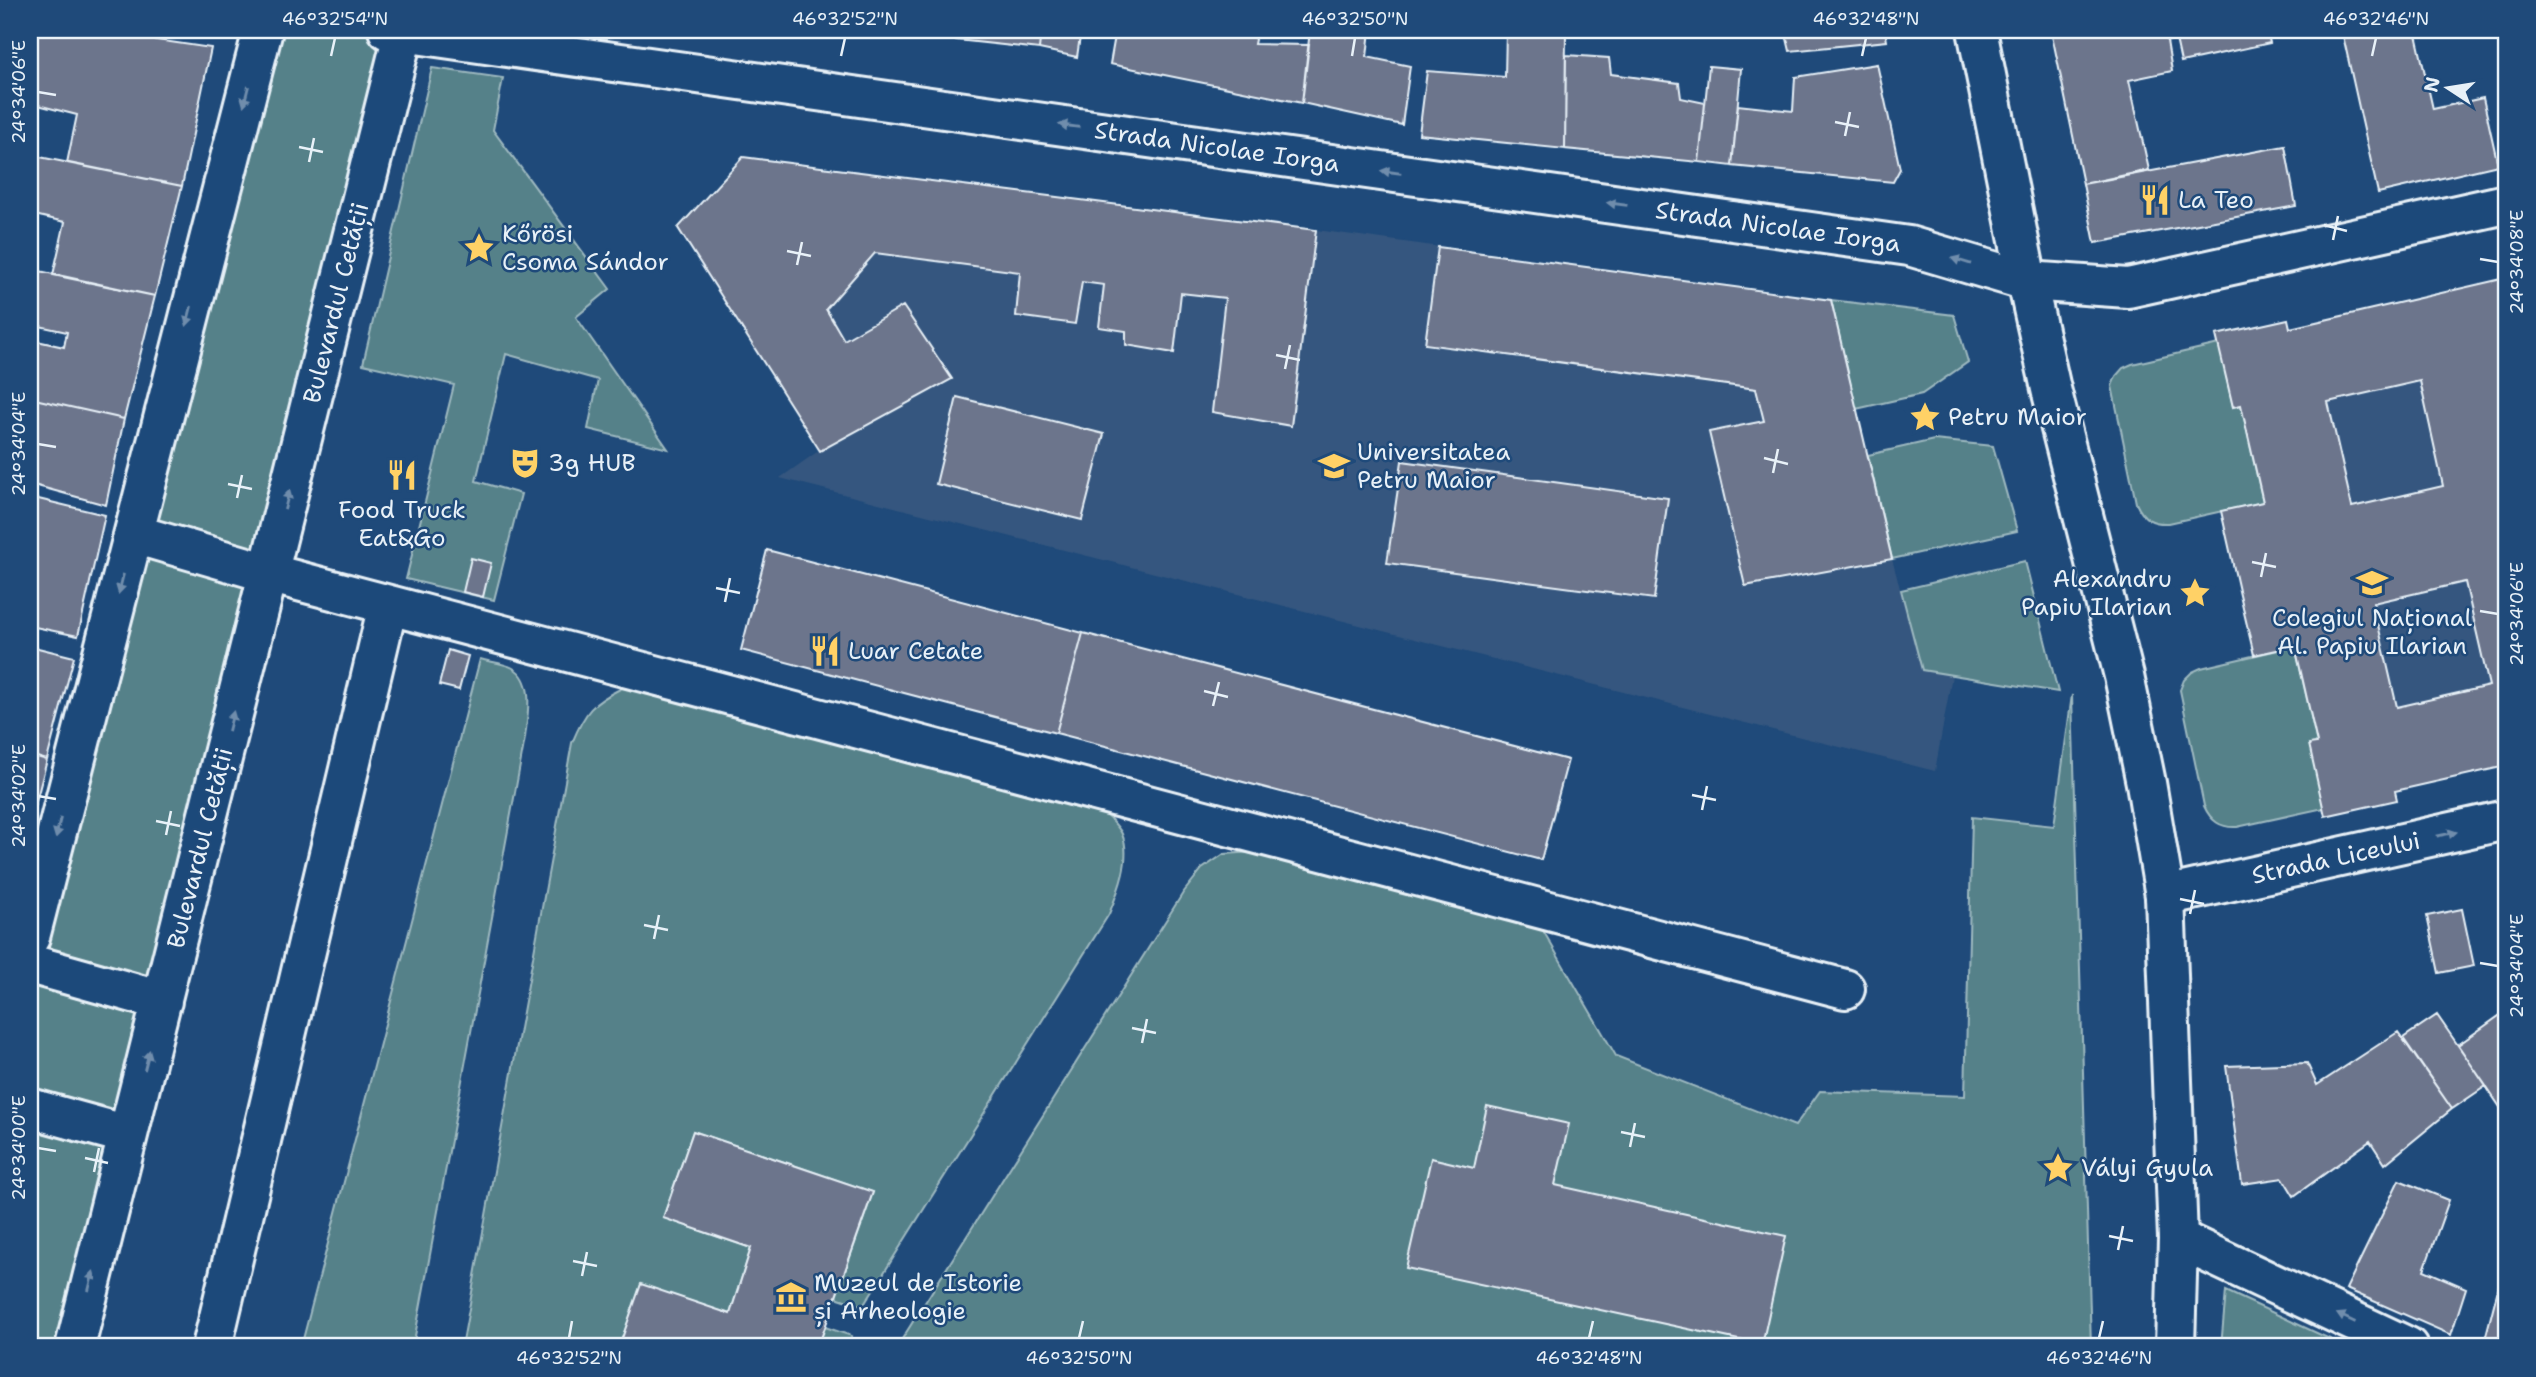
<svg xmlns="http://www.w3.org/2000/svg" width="2536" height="1377" font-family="'Shantell Sans',sans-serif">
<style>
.built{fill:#36577f}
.green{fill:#558189;stroke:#9eb9c0;stroke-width:2}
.building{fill:#6c758c;stroke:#e8f1f8;stroke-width:2;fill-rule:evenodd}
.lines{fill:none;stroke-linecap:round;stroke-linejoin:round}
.pedestrian-casing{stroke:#e8f1f8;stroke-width:44}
.minor-casing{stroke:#e8f1f8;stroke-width:44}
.tertiary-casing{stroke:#e8f1f8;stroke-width:44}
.secondary-casing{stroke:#e8f1f8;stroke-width:44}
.pedestrian{stroke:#1f4a7a;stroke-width:38}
.minor{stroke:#1f4a7a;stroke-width:38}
.tertiary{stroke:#1f4a7a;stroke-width:38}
.secondary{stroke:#1f4a7a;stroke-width:38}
.oneway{fill:#6f8dac}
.ticks{fill:none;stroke:#e8f1f8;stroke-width:2.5}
.labels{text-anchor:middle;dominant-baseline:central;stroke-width:5;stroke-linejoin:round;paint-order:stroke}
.street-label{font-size:24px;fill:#e8f1f8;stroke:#1f4a7a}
.poi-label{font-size:24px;fill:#e8f1f8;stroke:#1f4a7a;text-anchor:start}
.neatline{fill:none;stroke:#e8f1f8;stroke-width:2.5}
.ticks-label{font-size:18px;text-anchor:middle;fill:#e8f1f8}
</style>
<rect width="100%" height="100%" fill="#1f4a7a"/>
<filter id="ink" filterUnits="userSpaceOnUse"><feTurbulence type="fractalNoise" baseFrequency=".0143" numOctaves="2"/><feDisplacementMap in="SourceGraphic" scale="14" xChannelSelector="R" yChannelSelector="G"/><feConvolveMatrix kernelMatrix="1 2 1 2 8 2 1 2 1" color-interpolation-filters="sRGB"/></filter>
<g filter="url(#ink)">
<!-- built -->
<path class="built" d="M 743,157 L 1316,230 L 1831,300 L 1892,559 L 1922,670 L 1952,675 L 1935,771 L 780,478 L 820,450 L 678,228 Z
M 2506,278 L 2506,766 L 2395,791 L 2397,800 L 2325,816 L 2309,744 L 2295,646 L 2254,655 L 2221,511 L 2263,502 L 2241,405 L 2233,407 L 2288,319 L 2291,328 Z"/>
<!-- green -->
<path class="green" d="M 263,30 L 404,30 L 75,1347 L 30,1347 L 30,937 Z
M 432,68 L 503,78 L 493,130 L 610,289 L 576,317 L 668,449 L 588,429 L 598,380 L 506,354 L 476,481 L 521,494 L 494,600 L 406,579 L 454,385 L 363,364 Z
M 1831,300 L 1954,315 L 1968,362 L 1922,394 L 1856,409 Z
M 2219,344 L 2233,407 L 2241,405 L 2263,502 L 2169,523 C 2152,524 2143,519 2136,503 L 2112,386 L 2116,376 L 2123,368 L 2132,364 Z
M 1934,440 L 1993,446 L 2017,531 L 1892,559 L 1868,455 Z
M 2025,561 L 2058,692 L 1922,670 L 1901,590 Z
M 2295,646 L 2317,743 L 2310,744 L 2324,808 L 2237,827 C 2220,828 2211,821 2204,806 L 2180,690 L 2184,680 L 2192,672 L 2201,668 Z
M 480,659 C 490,662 504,663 513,668 C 536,681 527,717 525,738 L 413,1347 L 301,1347 Z
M 622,688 L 650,688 L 1105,813 C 1110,819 1119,827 1122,834 C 1132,858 1118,892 1109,914 L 863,1306 L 836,1297 L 873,1192 L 693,1131 L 663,1218 L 751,1248 L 730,1314 L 641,1285 L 619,1347 L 462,1347 L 572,743 C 585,711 592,703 622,688 Z
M 2072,695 L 2091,1347 L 897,1347 L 1183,893 L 1202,869 L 1224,854 L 1255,852 L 1541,927 L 1616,1056 L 1795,1126 L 1820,1091 L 1965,1096 L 1972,817 L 2054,826 Z
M 2226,1291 L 2347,1347 L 2221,1347 Z
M 825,1327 L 852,1336 L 848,1347 L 818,1347 Z"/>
<!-- building -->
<path class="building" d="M 30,30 L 89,30 L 211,48 L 182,186 L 67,163 L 77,115 L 30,103 Z
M 849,30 L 931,30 L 930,37 Z
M 931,30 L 1041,30 L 1039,49 L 930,37 Z
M 1041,30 L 1081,30 L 1077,57 L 1039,49 Z
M 1116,30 L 1257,30 L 1254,44 L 1309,45 L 1302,103 L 1110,64 Z
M 1310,30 L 1370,30 L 1367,57 L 1410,66 L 1402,125 L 1302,103 Z
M 1506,30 L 1566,30 L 1565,149 L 1419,134 L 1427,71 L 1505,77 Z
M 1785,30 L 1885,30 L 1887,41 L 1790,51 Z
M 2051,30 L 2267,30 L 2270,43 L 2181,62 L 2176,39 L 2167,41 L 2172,71 L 2129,80 L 2149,170 L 2083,184 Z
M 2349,30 L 2415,30 L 2433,109 L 2483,98 L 2498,165 L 2378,193 L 2342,31 Z
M 1566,55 L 1609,58 L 1611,74 L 1679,83 L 1681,98 L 1705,103 L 1699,162 L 1565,149 Z
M 1877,64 L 1900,169 L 1893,182 L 1732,166 L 1738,105 L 1793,111 L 1795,77 Z
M 1709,66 L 1741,69 L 1732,166 L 1699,162 Z
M 2285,146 L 2296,206 L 2095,243 L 2083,184 Z
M 30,155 L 182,186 L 155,296 L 53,275 L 65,222 L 30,214 Z
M 743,157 L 1316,230 L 1291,426 L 1212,412 L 1225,298 L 1181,293 L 1174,353 L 1126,345 L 1126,331 L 1099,327 L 1104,285 L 1082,282 L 1075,324 L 1016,316 L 1020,272 L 875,253 L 826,309 L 844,340 L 903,306 L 952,379 L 820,451 L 678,228 Z
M 1438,247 L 1831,300 L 1892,559 L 1745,586 L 1709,432 L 1764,421 L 1756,389 L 1425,344 Z
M 30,269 L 155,296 L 124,419 L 30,398 L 30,371 L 37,341 L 64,347 L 67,332 L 30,324 Z
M 2506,278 L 2506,766 L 2395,791 L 2397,800 L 2325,816 L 2309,744 L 2317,743 L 2295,646 L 2254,655 L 2239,591 L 2221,511 L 2263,502 L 2241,405 L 2233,407 L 2216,335 L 2288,319 L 2290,328 ZM 2420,381 L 2443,486 L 2352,507 L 2328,402 ZM 2465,582 L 2489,686 L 2397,707 L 2373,603 Z
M 30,339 L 37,341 L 30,371 Z
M 957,397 L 1104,434 L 1082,520 L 936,484 Z
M 30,398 L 124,419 L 106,505 L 30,484 L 34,466 L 30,464 Z
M 1402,461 L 1668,498 L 1654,599 L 1387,563 Z
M 30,497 L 105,515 L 78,636 L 30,626 Z
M 767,550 L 1083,633 L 1056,733 L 741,650 Z
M 471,558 L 491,563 L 483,597 L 463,592 Z
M 1083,633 L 1568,760 L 1541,860 L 1056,733 Z
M 30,646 L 74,657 L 47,760 L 30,755 Z
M 448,650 L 468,656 L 459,690 L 439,685 Z
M 30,755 L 47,760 L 32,817 L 30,817 Z
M 2462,909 L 2474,966 L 2439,973 L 2427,916 Z
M 2506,1011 L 2506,1116 L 2458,1045 Z
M 2437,1015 L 2486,1086 L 2452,1109 L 2403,1038 Z
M 2398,1032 L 2452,1109 L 2385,1164 L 2370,1141 L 2294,1196 L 2283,1178 L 2242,1184 L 2226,1066 L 2307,1063 L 2317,1085 Z
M 1487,1106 L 1569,1124 L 1555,1185 L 1786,1236 L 1762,1345 L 1406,1268 L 1431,1158 L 1474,1168 Z
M 693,1131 L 873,1192 L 818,1347 L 619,1347 L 641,1284 L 730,1314 L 751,1248 L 663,1218 Z
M 2399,1180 L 2449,1200 L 2424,1270 L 2466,1288 L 2451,1335 L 2346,1289 Z
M 2506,1258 L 2506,1347 L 2483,1347 Z"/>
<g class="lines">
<defs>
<path id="pedestrian" d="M 268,573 L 1845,989
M 212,1347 L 388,605"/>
<path id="minor" d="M 388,30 L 1909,246 L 2027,281
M 134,534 L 268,573
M 2165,896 L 2506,820
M 30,937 L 263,30
M 30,964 L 162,1001
M 30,1108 L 128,1135
M 2178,1239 L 2408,1347
M 75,1347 L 404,30"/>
<path id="tertiary" d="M 2027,281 L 2128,288 L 2506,204"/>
<path id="secondary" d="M 1977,30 L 2027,281 L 2051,389 L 2124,676 L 2146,783 L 2165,896 L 2178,1239 L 2175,1347"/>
</defs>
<!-- pedestrian casing -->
<use href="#pedestrian" class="pedestrian-casing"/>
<!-- minor casing -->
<use href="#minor" class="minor-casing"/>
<!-- tertiary casing -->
<use href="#tertiary" class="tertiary-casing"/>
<!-- secondary casing -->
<use href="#secondary" class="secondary-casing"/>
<!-- pedestrian -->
<use href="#pedestrian" class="pedestrian"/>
<!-- minor -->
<use href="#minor" class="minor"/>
<!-- tertiary -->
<use href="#tertiary" class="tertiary"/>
<!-- secondary -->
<use href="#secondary" class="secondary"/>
</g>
<!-- one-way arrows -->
<defs><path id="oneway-solid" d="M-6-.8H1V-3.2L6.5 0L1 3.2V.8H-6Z" transform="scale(1.75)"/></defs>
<g class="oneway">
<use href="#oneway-solid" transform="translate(246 96) rotate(104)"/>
<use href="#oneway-solid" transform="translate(1069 126) rotate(-172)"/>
<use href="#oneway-solid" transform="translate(1391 172) rotate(-172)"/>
<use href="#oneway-solid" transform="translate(1617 204) rotate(-172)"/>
<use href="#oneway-solid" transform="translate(1961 261) rotate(-163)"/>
<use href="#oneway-solid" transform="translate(189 316) rotate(104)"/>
<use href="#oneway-solid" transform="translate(287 500) rotate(-76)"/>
<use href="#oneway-solid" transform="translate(121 584) rotate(104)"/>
<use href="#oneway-solid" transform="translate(231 721) rotate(-76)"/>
<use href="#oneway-solid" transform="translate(58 828) rotate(104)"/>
<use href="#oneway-solid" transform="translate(2447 834) rotate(-12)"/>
<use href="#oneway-solid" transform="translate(147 1060) rotate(-76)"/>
<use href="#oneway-solid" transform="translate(91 1281) rotate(-76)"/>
<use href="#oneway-solid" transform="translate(2346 1318) rotate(-155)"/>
</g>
</g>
<!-- ticks -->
<path class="ticks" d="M 331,56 L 335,38M 841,56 L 845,38M 1352,56 L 1355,38M 1862,56 L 1866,38M 2372,56 L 2376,38M 38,92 L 56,95M 1835,122 L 1859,127M 1845,136 L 1850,112M 299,147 L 323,152M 309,162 L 314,138M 2324,225 L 2347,231M 2333,240 L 2338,216M 787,251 L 811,256M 2480,259 L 2498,262M 797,265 L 802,242M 1276,355 L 1300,360M 1285,369 L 1290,345M 38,444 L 56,447M 1764,458 L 1788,464M 1773,473 L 1778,449M 228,484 L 252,489M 237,498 L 242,475M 2252,562 L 2276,567M 2261,577 L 2266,553M 716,588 L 740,593M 725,602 L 730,578M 2480,611 L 2498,614M 1204,691 L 1228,697M 1213,706 L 1219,682M 1692,795 L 1716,800M 38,796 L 56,799M 1702,810 L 1707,786M 156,821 L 180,826M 166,835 L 171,811M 2180,899 L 2204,904M 2190,914 L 2195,890M 644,925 L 668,930M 654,939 L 659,915M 2480,963 L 2498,966M 1132,1028 L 1156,1033M 1142,1043 L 1147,1019M 1621,1132 L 1645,1137M 1630,1147 L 1635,1123M 38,1148 L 56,1151M 85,1158 L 108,1163M 94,1172 L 99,1148M 2109,1236 L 2133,1241M 2118,1250 L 2123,1226M 573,1261 L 597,1266M 582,1276 L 587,1252M 569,1338 L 572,1321M 1079,1338 L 1083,1321M 1589,1338 L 1593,1321M 2099,1338 L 2103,1321"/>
<!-- icons -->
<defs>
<symbol id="restaurant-bare" viewBox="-9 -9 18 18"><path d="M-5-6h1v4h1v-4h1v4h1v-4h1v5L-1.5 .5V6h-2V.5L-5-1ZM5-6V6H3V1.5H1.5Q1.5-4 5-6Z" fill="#ffd166" stroke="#1f4a7a" stroke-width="2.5" paint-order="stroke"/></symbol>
<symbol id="sight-bare" viewBox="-9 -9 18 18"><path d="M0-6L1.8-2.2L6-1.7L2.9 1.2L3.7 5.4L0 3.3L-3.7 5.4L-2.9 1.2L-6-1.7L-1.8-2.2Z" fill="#ffd166" stroke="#1f4a7a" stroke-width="2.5" paint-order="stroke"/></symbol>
<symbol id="theatre-bare" viewBox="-9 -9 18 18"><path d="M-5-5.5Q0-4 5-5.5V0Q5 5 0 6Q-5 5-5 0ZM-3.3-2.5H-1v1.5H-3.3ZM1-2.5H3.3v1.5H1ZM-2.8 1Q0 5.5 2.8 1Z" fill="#ffd166" stroke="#1f4a7a" stroke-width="2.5" paint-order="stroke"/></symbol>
<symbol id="university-bare" viewBox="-9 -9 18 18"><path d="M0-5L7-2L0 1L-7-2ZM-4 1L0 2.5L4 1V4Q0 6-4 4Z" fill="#ffd166" stroke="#1f4a7a" stroke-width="2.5" paint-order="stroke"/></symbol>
<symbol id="museum-bare" viewBox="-9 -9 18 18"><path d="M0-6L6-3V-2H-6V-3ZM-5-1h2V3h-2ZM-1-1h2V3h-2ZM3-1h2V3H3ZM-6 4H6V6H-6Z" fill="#ffd166" stroke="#1f4a7a" stroke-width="2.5" paint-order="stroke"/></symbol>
</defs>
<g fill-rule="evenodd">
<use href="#restaurant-bare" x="2133" y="178" width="44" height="44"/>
<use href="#sight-bare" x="457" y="226" width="44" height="44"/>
<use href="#sight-bare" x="1903" y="395" width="44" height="44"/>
<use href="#theatre-bare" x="503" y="441" width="44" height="44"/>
<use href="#university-bare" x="1312" y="444" width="44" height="44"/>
<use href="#restaurant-bare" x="380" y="453" width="44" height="44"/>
<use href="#university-bare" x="2350" y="561" width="44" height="44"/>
<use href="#sight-bare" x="2173" y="571" width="44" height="44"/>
<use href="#restaurant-bare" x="803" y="629" width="44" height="44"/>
<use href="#sight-bare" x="2036" y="1146" width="44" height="44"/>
<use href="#museum-bare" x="769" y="1275" width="44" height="44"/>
</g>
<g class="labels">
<!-- street labels -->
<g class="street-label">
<text transform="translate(1217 147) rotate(8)">Strada Nicolae Iorga</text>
<text transform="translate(1778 227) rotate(8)">Strada Nicolae Iorga</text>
<text transform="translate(336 303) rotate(-76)">Bulevardul Cetății</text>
<text transform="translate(200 848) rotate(-76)">Bulevardul Cetății</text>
<text transform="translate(2336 858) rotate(-12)">Strada Liceului</text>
</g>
<!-- poi labels -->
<g class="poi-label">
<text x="2178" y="200">La Teo</text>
<text x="502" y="234">Kőrösi<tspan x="502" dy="28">Csoma Sándor</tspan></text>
<text x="1948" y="417">Petru Maior</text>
<text x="1357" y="452">Universitatea<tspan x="1357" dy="28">Petru Maior</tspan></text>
<text x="548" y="463">3g HUB</text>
<text x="402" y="510" text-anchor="middle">Food Truck<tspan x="402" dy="28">Eat&amp;Go</tspan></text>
<text x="2172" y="579" text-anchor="end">Alexandru<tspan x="2172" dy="28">Papiu Ilarian</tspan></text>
<text x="2372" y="618" text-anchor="middle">Colegiul Național<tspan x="2372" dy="28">Al. Papiu Ilarian</tspan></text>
<text x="848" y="651">Luar Cetate</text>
<text x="2081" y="1168">Vályi Gyula</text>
<text x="814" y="1283">Muzeul de Istorie<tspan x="814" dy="28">și Arheologie</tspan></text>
</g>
</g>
<!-- margin -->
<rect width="2536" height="1377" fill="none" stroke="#1f4a7a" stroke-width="77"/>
<!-- north arrow -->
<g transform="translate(2448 88) rotate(282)" stroke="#1f4a7a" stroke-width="5" paint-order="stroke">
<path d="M0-5L12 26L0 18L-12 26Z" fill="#e8f1f8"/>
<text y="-10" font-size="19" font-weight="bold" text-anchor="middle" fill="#e8f1f8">N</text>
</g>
<rect x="38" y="38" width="2460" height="1300" class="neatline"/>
<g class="ticks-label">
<text x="335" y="25">46°32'54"N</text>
<text x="845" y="25">46°32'52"N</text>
<text x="1355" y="25">46°32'50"N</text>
<text x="1866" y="25">46°32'48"N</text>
<text x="2376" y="25">46°32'46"N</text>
<text transform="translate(19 92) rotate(-90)" y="6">24°34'06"E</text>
<text transform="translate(2517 262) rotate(-90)" y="6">24°34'08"E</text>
<text transform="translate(19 444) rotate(-90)" y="6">24°34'04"E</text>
<text transform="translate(2517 614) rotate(-90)" y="6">24°34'06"E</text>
<text transform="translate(19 796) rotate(-90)" y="6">24°34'02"E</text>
<text transform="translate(2517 966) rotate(-90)" y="6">24°34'04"E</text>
<text transform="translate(19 1148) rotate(-90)" y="6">24°34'00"E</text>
<text x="569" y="1364">46°32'52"N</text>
<text x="1079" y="1364">46°32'50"N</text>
<text x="1589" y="1364">46°32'48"N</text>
<text x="2099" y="1364">46°32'46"N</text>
</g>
</svg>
